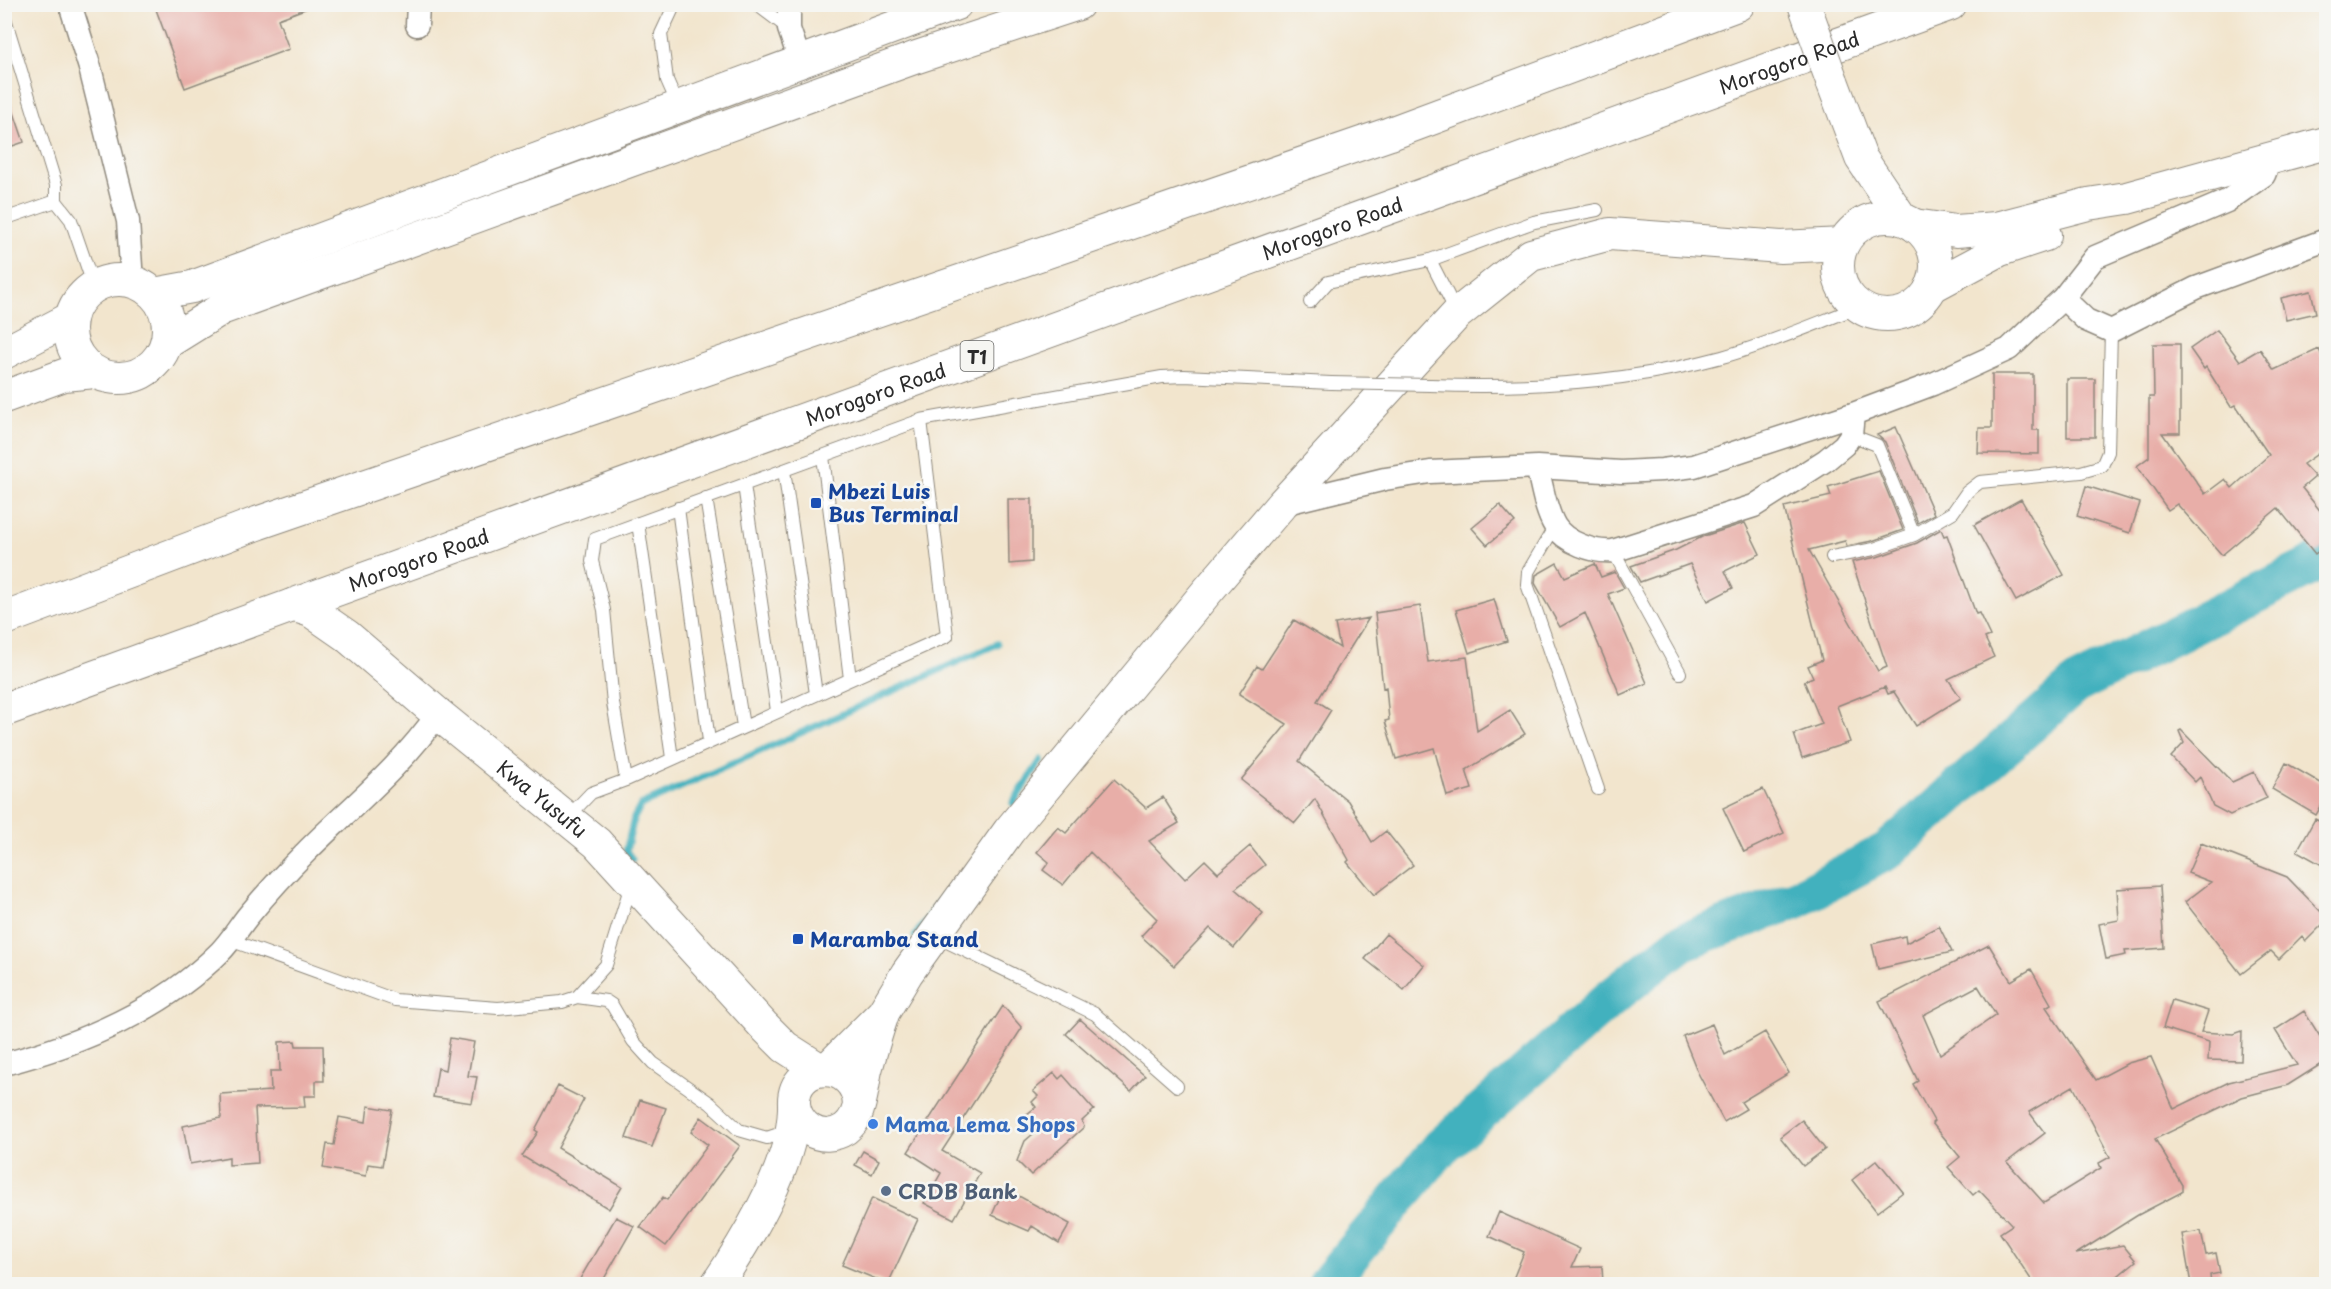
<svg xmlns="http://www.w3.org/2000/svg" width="2331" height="1289" font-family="'Playpen Sans',sans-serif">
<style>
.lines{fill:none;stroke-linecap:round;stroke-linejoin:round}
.stream{stroke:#42b1be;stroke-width:7}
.river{stroke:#42b1be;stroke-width:39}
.building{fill:#e8aea8;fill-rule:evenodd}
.lane-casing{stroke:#8e887c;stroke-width:14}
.street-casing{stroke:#8e887c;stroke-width:25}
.secondary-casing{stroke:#8e887c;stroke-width:34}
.highway-casing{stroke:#8e887c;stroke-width:35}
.lane{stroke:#fff;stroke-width:12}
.street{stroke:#fff;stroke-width:22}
.secondary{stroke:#fff;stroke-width:32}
.highway{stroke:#fff;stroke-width:33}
.lane-bridge-casing{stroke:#8e887c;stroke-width:14;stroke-linecap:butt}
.secondary-bridge-casing{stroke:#8e887c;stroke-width:34;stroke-linecap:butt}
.lane-bridge{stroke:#fff;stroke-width:12}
.secondary-bridge{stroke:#fff;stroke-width:32}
.transit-dot{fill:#1a4fb4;stroke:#f6f6f2;stroke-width:2}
.shop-dot{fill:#3f7fe0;stroke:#f6f6f2;stroke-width:2}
.service-dot{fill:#5c6f8a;stroke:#f6f6f2;stroke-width:2}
.labels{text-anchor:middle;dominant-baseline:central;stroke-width:5;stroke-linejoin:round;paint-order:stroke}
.shield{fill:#f6f6f2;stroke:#686867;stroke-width:1.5}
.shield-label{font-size:18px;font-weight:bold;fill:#2b2b2b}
.street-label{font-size:20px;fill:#2b2b2b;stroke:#f6f6f2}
.transit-label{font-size:20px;font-weight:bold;fill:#164399;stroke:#f6f6f2;text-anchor:start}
.shop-label{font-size:20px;font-weight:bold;fill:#366cbe;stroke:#f6f6f2;text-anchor:start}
.service-label{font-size:20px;font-weight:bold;fill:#4e5e75;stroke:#f6f6f2;text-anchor:start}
</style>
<rect width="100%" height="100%" fill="#f6f6f2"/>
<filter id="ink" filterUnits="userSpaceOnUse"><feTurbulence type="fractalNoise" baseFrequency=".0167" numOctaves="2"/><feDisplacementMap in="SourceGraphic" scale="12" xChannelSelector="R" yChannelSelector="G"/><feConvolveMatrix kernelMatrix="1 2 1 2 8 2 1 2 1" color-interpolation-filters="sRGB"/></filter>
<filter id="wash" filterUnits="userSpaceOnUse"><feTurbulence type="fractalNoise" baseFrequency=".008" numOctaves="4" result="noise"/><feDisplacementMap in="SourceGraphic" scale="24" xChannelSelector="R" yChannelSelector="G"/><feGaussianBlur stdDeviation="1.35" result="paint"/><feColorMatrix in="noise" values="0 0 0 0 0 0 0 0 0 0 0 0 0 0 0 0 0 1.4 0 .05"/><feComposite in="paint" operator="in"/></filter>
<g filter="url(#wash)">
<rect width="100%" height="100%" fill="#f2e5cd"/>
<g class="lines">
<!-- stream -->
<path class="stream" d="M 1013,803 L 1041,760
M 632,859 L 626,851 L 634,818 L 641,805 L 997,644
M 915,936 L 944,896"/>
<!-- river -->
<path class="river" d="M 1327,1284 L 1441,1147 L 1612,997 L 1682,942 L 1795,900 L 1887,851 L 2075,685 L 2308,568 L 2326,556"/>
</g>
<g id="blocks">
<!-- building -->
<path class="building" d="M 154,4 L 313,4 L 313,6 L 278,19 L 289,49 L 185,88 Z
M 4,95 L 8,95 L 24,142 L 4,149 Z
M 2311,291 L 2316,313 L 2286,320 L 2281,298 Z
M 2217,330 L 2240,361 L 2260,349 L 2274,370 L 2319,349 L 2326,366 L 2326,448 L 2303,464 L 2315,477 L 2302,488 L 2326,518 L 2326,545 L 2315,554 L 2278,508 L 2222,555 L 2177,504 L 2168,510 L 2137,466 L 2149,457 L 2149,397 L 2154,397 L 2153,344 L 2180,344 L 2180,433 L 2162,433 L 2205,494 L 2225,479 L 2232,488 L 2269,455 L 2235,405 L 2231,407 L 2206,367 L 2204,369 L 2190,349 Z
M 1992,374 L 2033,374 L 2033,430 L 2039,430 L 2039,454 L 1978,453 L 1979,428 L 1992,428 Z
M 2067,379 L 2095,379 L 2095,437 L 2067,437 Z
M 1896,427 L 1934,514 L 1918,523 L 1885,442 L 1877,435 Z
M 1879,471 L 1903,530 L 1872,541 L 1847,546 L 1845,541 L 1809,550 L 1878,671 L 1887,667 L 1852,562 L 1877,557 L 1917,543 L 1941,529 L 1944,536 L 1947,535 L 1976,614 L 1979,613 L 1990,636 L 1985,638 L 1994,657 L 1948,679 L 1961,698 L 1916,726 L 1894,692 L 1888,694 L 1885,687 L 1837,706 L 1850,742 L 1802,758 L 1794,734 L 1822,724 L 1804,681 L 1813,677 L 1808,666 L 1822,660 L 1784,507 L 1831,496 L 1828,487 Z
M 2086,486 L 2140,503 L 2130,533 L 2077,516 Z
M 1008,499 L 1032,499 L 1032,562 L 1009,564 Z
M 2021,499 L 2064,575 L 2016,601 L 1974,525 Z
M 1500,505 L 1515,522 L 1487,545 L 1472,528 Z
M 1745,523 L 1760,554 L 1725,571 L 1733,588 L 1708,601 L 1690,564 L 1640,582 L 1631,566 L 1676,550 L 1704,536 Z
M 1557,563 L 1565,577 L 1595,564 L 1601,577 L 1615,572 L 1624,588 L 1608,594 L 1647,683 L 1620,695 L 1585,613 L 1560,627 L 1535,583 L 1536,575 Z
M 1494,599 L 1507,641 L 1469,653 L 1456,610 Z
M 1420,606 L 1428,662 L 1467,657 L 1477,731 L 1510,710 L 1525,734 L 1466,770 L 1472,789 L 1447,796 L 1434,748 L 1396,759 L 1385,721 L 1389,720 L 1386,687 L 1383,688 L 1375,613 Z
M 1369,618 L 1317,701 L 1331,710 L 1299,761 L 1348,801 L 1372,842 L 1386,831 L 1413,865 L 1374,895 L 1347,862 L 1349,860 L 1315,799 L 1295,823 L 1241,780 L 1287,724 L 1239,694 L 1257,666 L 1262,669 L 1294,620 L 1340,648 L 1335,624 Z
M 2181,730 L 2232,782 L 2254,772 L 2267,798 L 2230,815 L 2213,806 L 2200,777 L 2195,782 L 2171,757 L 2184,743 L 2179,731 Z
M 2286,763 L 2326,786 L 2326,797 L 2316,815 L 2272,789 Z
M 1114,779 L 1146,808 L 1163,797 L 1179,823 L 1149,841 L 1185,879 L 1205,860 L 1218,873 L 1250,846 L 1265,865 L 1235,889 L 1263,913 L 1234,948 L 1210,928 L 1174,966 L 1141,936 L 1157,919 L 1090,852 L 1063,885 L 1043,870 L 1049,862 L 1037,852 L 1058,827 L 1066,833 Z
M 1763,789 L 1784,833 L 1744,852 L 1723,808 Z
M 2315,819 L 2326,825 L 2326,856 L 2322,865 L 2297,851 Z
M 2201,843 L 2287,877 L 2326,917 L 2326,921 L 2306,941 L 2302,936 L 2279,959 L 2271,951 L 2241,974 L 2185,902 L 2211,882 L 2188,873 Z
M 2160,886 L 2164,948 L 2125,951 L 2126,955 L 2106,959 L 2099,924 L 2119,920 L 2117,889 Z
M 1939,926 L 1952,952 L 1878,969 L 1872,944 L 1905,936 L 1906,943 Z
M 1386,934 L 1424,965 L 1404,990 L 1365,959 Z
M 1989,945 L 2011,981 L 2031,969 L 2051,1004 L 2046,1007 L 2096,1080 L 2128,1063 L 2151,1057 L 2174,1109 L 2229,1082 L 2297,1065 L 2275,1030 L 2304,1011 L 2326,1046 L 2326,1061 L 2288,1085 L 2242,1097 L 2155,1139 L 2182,1185 L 2182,1192 L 2138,1215 L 2076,1254 L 2123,1245 L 2136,1261 L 2108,1284 L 2034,1284 L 2000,1233 L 2012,1225 L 1979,1190 L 1973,1195 L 1948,1167 L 1960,1157 L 1932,1123 L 1934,1121 L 1913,1084 L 1918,1081 L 1879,1001 ZM 1978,986 L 1996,1015 L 1940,1054 L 1923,1015 ZM 2073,1086 L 2110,1157 L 2099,1163 L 2101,1168 L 2044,1203 L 2007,1162 L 2045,1133 L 2029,1112 Z
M 2172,1000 L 2208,1011 L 2201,1032 L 2234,1034 L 2242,1031 L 2241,1061 L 2208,1060 L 2209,1042 L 2163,1028 Z
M 1003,1006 L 1022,1028 L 942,1151 L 980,1173 L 954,1219 L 924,1203 L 941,1173 L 908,1152 Z
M 1080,1019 L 1145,1076 L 1131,1091 L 1066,1034 Z
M 1712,1024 L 1725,1055 L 1765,1032 L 1789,1073 L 1741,1102 L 1746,1109 L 1724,1122 L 1698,1073 L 1683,1036 Z
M 450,1038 L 474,1042 L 468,1076 L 477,1077 L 472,1103 L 433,1097 L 438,1068 L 445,1070 Z
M 295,1041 L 296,1046 L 323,1046 L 324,1081 L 316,1081 L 316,1096 L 304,1096 L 305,1107 L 255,1108 L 258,1163 L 229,1165 L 229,1157 L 190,1164 L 183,1126 L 221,1118 L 220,1094 L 271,1091 L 270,1071 L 280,1071 L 279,1042 Z
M 1054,1073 L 1059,1079 L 1063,1075 L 1094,1110 L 1082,1121 L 1084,1127 L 1031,1175 L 1017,1161 L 1025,1141 L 1033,1134 L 1030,1130 L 1034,1122 L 1023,1117 L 1036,1107 L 1032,1102 L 1038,1096 L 1033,1091 Z
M 558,1086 L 584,1099 L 558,1148 L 622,1187 L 609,1209 L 522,1156 L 538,1132 L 535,1130 Z
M 640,1100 L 666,1108 L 652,1147 L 626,1138 Z
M 368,1106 L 392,1110 L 382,1166 L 368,1164 L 366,1176 L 323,1168 L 327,1144 L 334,1145 L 339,1117 L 366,1122 Z
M 701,1117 L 740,1146 L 666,1246 L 640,1227 L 663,1197 L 667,1200 L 708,1145 L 691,1132 Z
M 1802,1120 L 1825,1149 L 1803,1166 L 1780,1137 Z
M 863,1151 L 879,1160 L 872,1174 L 855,1165 Z
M 1877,1160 L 1903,1192 L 1877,1212 L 1852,1180 Z
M 1004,1188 L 1070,1224 L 1059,1243 L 1032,1226 L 1029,1231 L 992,1215 Z
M 872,1198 L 918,1219 L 888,1284 L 842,1265 Z
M 1499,1212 L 1580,1249 L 1572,1267 L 1602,1266 L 1603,1284 L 1511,1284 L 1524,1252 L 1489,1236 Z
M 616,1217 L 634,1226 L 601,1284 L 577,1284 Z
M 2201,1231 L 2206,1255 L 2216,1253 L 2220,1273 L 2210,1275 L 2211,1284 L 2191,1284 L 2182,1234 Z"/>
</g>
</g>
<g filter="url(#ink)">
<use href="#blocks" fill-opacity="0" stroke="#8e887c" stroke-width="1.5"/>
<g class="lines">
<defs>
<path id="lane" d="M 675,4 L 661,34 L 667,80 L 678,105
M 756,4 L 789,29
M 4,15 L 56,185 L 56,201 L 4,219
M 56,201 L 71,220 L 94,287
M 1430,260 L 1534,222 L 1597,210
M 1310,302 L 1328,282 L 1430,260 L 1457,313
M 1430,385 C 1528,389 1626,383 1722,357 C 1769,344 1814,324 1859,307
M 1851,435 L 1877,445 L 1914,535
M 823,456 L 850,679
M 784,470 L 816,694
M 744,485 L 777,711
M 706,498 L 743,726
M 678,508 L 709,741
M 638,523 L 672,758
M 1555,526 L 1528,572 L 1527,584 L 1598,789
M 1613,551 L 1680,673
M 1832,557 L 1874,549 L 1914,535 L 1953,512 L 1967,492 L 1980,482 L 2081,472 L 2102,466 L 2108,452 L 2111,331
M 626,780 L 613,703 L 604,610 L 592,561 L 595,539 L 921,420 L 1162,377 L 1184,376 L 1331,383
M 567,818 L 591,793 L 626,780 L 947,636 L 921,420
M 935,936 L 1095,1014 L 1177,1086
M 230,940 L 395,1000 L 498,1008 L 562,1002 L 577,997 L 606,965 L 631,885
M 577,997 L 606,1001 L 612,1005 L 633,1041 L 653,1063 L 710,1103 L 739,1130 L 767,1138 L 788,1131"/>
<path id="street" d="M 70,4 L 90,68 L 128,221 L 132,282
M 789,4 L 789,29 L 800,61
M 417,25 L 418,4
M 2063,298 L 2086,320 L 2111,331 L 2196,288 L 2326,240
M 1537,467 C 1542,485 1545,510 1555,526 C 1565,542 1594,553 1613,551 L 1754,506 L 1826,460 L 1844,445 L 1851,435 L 1853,414
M 1282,504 L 1385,479 L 1430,472 L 1537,467 L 1621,472 L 1662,470 L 1694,466 L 1853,414 L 1933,384 L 2009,349 L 2063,298 L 2095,257 L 2227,201 L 2264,175 L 2271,157
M 4,1064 C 82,1044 163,1009 220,952 C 231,941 239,927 248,916 C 267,893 286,872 306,852 C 354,804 398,770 438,714"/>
<g id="secondary">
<path d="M 1832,81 L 1861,158 L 1902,219"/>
<circle cx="1887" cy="266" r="49"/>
<path d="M 1914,225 L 1956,231 L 1996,228 L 2088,204 L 2127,198 L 2326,143"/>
<circle cx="119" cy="329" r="49"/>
<path d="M 1931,287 L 2000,250 L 2045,235"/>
<path d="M 154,294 L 192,287 L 956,4"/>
<path d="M 168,342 L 221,309 L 914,58 L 1078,4"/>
<path d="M 4,353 L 71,318"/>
<path d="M 4,397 L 64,375 L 95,372"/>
<path id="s1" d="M 292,605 L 311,611 L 347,636 L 438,714 L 597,843 L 763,1025 L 785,1047 L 821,1070"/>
<path d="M 826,1070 L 883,1013 L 907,973 L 1009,831 L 1205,594 L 1282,504 L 1457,314 L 1531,255 L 1610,234 L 1781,247 L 1843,244"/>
<path d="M 859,1105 C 857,1058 792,1060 794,1104 C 795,1115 801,1124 810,1130 C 821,1137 834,1136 845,1129 C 850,1125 854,1120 856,1115 C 862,1101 863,1084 866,1070 C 871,1052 876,1034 882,1017"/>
<path d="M 717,1284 C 748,1238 793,1164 794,1108"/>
</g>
<g id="highway">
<path d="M 4,619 L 258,523 L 1389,134 L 1738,4"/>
<path id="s2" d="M 4,710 L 1950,4"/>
</g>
</defs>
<!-- lane casing -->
<use href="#lane" class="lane-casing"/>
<!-- street casing -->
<use href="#street" class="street-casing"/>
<!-- secondary casing -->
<use href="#secondary" class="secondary-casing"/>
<!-- highway casing -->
<use href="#highway" class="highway-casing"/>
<!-- lane -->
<use href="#lane" class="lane"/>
<!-- street -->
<use href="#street" class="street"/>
<!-- secondary -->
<use href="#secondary" class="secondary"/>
<!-- highway -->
<use href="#highway" class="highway"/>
<defs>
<path id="lane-bridge" d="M 1331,383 L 1430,385"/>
<path id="secondary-bridge" d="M 1804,4 L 1832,81"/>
</defs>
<!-- lane-bridge casing -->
<use href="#lane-bridge" class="lane-bridge-casing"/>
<!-- secondary-bridge casing -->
<use href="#secondary-bridge" class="secondary-bridge-casing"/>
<!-- lane-bridge -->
<use href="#lane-bridge" class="lane-bridge"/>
<!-- secondary-bridge -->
<use href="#secondary-bridge" class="secondary-bridge"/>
</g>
</g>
<!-- markers -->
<g class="transit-dot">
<rect x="810" y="497" width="12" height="12" rx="3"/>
<rect x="792" y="933" width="12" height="12" rx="3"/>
</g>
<circle class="shop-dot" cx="873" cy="1124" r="6"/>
<circle class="service-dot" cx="886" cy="1191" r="6"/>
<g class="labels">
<!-- shield labels -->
<rect class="shield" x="960.5" y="341" width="33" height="30" rx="4.5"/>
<g class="shield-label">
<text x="977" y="356">T1</text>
</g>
<!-- street labels -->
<g class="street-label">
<text stroke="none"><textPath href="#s2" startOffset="1899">Morogoro Road</textPath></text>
<text stroke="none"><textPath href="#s2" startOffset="1413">Morogoro Road</textPath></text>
<text stroke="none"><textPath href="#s2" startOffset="927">Morogoro Road</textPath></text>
<text stroke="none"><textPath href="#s2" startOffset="441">Morogoro Road</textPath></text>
<text stroke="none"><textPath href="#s1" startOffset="318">Kwa Yusufu</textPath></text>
</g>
<!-- transit labels -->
<g class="transit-label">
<text x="828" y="491">Mbezi Luis<tspan x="828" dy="23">Bus Terminal</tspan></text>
<text x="810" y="939">Maramba Stand</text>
</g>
<!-- shop labels -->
<g class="shop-label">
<text x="885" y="1124">Mama Lema Shops</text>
</g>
<!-- service labels -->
<g class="service-label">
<text x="898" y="1191">CRDB Bank</text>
</g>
</g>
<!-- margin -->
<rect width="2331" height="1289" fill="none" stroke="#f6f6f2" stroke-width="24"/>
</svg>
